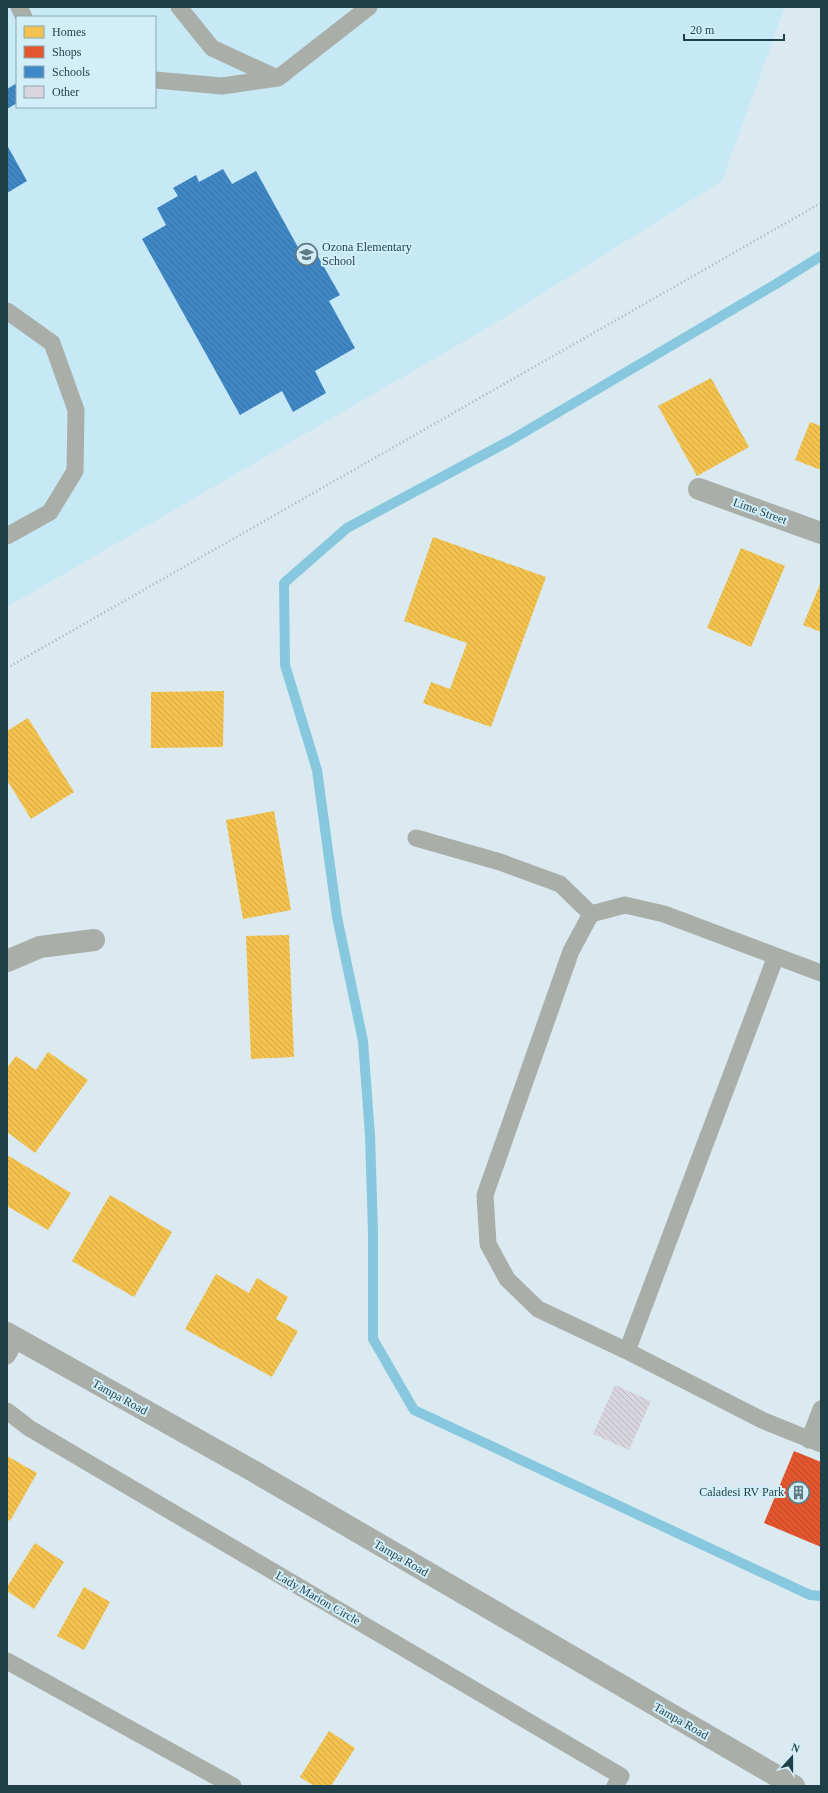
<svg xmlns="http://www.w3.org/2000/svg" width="828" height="1793" font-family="'Times New Roman',serif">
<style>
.built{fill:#c7e9f6;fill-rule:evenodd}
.homes{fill:url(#homes-back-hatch)}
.shops{fill:url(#shops-back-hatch)}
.schools{fill:url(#schools-back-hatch)}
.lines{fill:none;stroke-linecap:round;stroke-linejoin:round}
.stream{stroke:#87c8de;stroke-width:10}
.building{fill:url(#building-back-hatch)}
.path{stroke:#a8aeaf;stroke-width:2.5;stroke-dasharray:1 3;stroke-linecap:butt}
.service{stroke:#aaaea9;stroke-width:17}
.minor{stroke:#aaaea9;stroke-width:22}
.tertiary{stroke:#aaaea9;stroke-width:22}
.labels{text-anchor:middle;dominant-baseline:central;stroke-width:4;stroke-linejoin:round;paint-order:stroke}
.poi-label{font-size:12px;fill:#1f3f49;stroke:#d1eef9;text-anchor:start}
.street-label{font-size:12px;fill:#1f3f49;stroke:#d1eef9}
</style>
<defs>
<pattern id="homes-back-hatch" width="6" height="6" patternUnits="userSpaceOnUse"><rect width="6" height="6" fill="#f2c14e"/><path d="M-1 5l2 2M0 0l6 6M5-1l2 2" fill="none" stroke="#cfa746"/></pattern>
<pattern id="shops-back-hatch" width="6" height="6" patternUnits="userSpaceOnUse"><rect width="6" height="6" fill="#e4572e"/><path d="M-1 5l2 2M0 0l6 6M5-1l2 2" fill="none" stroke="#b84929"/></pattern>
<pattern id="schools-back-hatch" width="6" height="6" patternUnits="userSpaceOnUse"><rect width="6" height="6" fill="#3f88c5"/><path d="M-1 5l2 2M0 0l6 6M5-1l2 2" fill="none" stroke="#3471a2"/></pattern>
<pattern id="building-back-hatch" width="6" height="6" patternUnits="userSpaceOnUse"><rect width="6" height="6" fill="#d9d5df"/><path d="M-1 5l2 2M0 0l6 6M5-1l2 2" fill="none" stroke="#bab8c1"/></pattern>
</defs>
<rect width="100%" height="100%" fill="#daeaf0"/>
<!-- built -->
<path class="built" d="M 7,7 L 785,7 L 722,181 L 489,327 L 7,607 ZM 17,17 L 155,17 L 155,107 L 17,107 Z"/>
<!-- homes -->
<path class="homes" d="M 711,378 L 749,447 L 697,476 L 658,406 Z
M 810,422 L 821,426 L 821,470 L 795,460 Z
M 433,537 L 546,577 L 491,727 L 423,703 L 431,682 L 450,689 L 467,643 L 404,621 Z
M 741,548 L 785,566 L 751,647 L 707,628 Z
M 821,582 L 821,632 L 803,625 Z
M 224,691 L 223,747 L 151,748 L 151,692 Z
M 28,718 L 74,792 L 31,819 L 7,780 L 7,731 Z
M 274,811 L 291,910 L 243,919 L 226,820 Z
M 289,935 L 294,1057 L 251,1059 L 246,936 Z
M 48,1052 L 88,1080 L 35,1153 L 7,1132 L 7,1068 L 16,1056 L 36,1070 Z
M 7,1155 L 71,1193 L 48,1230 L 7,1206 Z
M 110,1195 L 172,1232 L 134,1297 L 72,1261 Z
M 216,1274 L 249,1293 L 257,1278 L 288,1297 L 276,1319 L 298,1331 L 272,1377 L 185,1329 Z
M 7,1456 L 37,1473 L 10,1521 L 7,1519 Z
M 35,1543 L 64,1562 L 34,1609 L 7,1591 L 7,1587 Z
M 84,1587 L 110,1602 L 84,1650 L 57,1636 Z
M 329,1731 L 355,1748 L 331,1786 L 314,1786 L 300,1777 Z"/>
<!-- shops -->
<path class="shops" d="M 794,1451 L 821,1462 L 821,1547 L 764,1523 Z"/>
<!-- schools -->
<path class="schools" d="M 17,83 L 17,103 L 7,109 L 7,89 Z
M 7,145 L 27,181 L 7,193 Z
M 223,169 L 232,184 L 256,171 L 305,260 L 316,253 L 340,295 L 329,301 L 355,348 L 315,371 L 326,393 L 293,412 L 282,391 L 240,415 L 142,239 L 166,225 L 157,208 L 178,196 L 173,188 L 196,175 L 199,182 Z"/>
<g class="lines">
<!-- stream -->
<path class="stream" d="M 821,256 L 776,284 L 511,440 L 347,528 L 284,583 L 285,665 L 317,770 L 337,917 L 363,1041 L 370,1135 L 373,1232 L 373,1339 L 414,1410 L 810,1595 L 821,1596"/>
</g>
<!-- building -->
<path class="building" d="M 615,1385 L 651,1401 L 629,1450 L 593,1434 Z"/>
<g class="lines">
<!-- path -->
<path class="path" d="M 7,668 L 821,203"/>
<!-- service -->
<path class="service" d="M 19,7 L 24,17
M 179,7 L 212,48 L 277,78
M 155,80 L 222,86 L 278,78 L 369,7
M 7,311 L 52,343 L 76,410 L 75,471 L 50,512 L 7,536
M 416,838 L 500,862 L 560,884 L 591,914
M 821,973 L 664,914 L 625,905 L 591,914 L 571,951 L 485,1195 L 488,1244 L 507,1279 L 538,1309 L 627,1351 L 762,1420 L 821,1444
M 627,1351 L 776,956
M 7,1356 L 17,1339
M 7,1411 L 29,1428 L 621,1776 L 615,1786
M 809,1440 L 821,1409
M 7,1661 L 233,1786"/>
<!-- minor -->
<path class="minor" d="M 699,489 L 821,533
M 7,961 L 40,947 L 94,940"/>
<!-- tertiary -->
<path class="tertiary" d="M 7,1333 L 255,1472 L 794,1786"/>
</g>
<!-- icons -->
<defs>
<symbol id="school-ring" viewBox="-11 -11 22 22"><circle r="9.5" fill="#d1eef9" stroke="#607b83" stroke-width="1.5"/><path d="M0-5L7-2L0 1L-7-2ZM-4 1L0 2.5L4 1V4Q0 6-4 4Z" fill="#607b83"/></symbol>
<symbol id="building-ring" viewBox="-11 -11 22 22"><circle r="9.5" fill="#d1eef9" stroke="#607b83" stroke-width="1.5"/><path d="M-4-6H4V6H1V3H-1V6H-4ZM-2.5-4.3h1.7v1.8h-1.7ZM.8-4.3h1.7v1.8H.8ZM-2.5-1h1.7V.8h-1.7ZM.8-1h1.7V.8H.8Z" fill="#607b83"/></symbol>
</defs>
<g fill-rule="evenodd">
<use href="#school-ring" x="294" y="242" width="25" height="25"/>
<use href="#building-ring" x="786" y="1480" width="25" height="25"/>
</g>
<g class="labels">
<!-- poi labels -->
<g class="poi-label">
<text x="322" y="247">Ozona Elementary<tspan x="322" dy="14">School</tspan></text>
<text x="784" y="1492" text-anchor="end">Caladesi RV Park</text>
</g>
<!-- street labels -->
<g class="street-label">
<text transform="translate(760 511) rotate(20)">Lime Street</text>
<text transform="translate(120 1397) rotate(29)">Tampa Road</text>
<text transform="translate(401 1558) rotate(30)">Tampa Road</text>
<text transform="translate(318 1598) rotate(30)">Lady Marion Circle</text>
<text transform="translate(681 1721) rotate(30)">Tampa Road</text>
</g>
</g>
<!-- border -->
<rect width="828" height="1793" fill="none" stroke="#1f3f49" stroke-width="16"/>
<!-- legend -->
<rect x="16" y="16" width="140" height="92" fill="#d1eef9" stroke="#8aa8b3"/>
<rect x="24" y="26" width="20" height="12" fill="#f2c14e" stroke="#8aa8b3"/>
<text x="52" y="36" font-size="12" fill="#1f3f49">Homes</text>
<rect x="24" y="46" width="20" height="12" fill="#e4572e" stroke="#8aa8b3"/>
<text x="52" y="56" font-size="12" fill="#1f3f49">Shops</text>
<rect x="24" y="66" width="20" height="12" fill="#3f88c5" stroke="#8aa8b3"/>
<text x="52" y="76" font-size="12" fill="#1f3f49">Schools</text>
<rect x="24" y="86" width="20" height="12" fill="#d9d5df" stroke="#8aa8b3"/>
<text x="52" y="96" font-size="12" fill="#1f3f49">Other</text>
<!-- north arrow -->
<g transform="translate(792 1757) rotate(21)" stroke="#d1eef9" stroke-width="3" paint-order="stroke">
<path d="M0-3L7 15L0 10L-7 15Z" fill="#1f3f49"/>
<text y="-6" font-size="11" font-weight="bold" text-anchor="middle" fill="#1f3f49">N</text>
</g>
<!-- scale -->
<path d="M684 34v6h100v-6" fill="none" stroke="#1f3f49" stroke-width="2"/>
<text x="690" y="34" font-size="12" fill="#1f3f49" stroke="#d1eef9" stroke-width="3" paint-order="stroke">20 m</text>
</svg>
